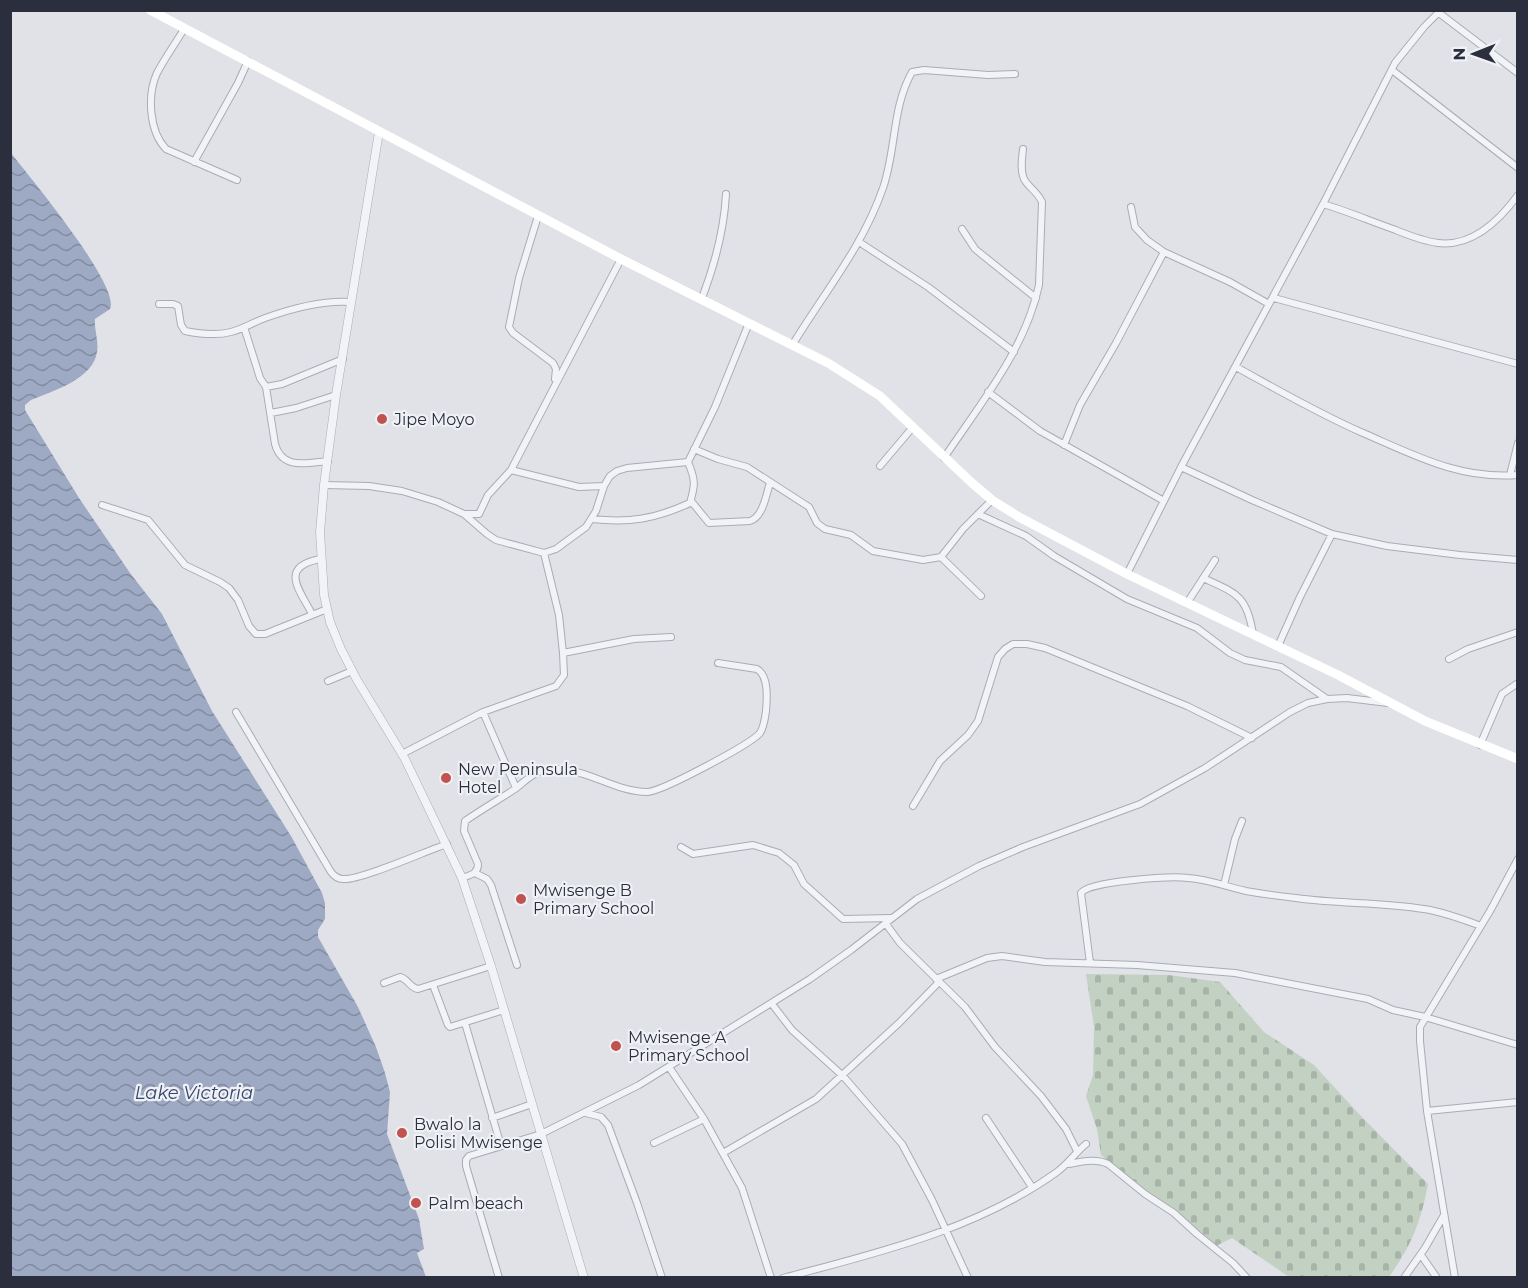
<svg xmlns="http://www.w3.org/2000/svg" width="1528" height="1288" font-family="Montserrat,sans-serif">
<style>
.cemetery{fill:url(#cemetery-stones)}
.water{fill:url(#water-waves)}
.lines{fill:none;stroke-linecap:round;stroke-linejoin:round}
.minor-casing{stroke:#a9acb5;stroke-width:8}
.tertiary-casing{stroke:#a9acb5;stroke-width:9}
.minor{stroke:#f2f3f6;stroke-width:6}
.tertiary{stroke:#f2f3f6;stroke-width:8}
.secondary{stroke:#fff;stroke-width:9}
.poi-dot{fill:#c25250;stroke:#eff1f5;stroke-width:2}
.labels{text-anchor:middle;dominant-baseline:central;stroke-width:4.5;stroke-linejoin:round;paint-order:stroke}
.poi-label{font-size:16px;fill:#2a2e3d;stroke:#eff1f5;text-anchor:start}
.water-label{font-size:18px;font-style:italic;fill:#38476e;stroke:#eff1f5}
</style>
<defs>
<pattern id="cemetery-stones" width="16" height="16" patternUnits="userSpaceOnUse" patternTransform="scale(1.5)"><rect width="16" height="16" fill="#c3d1c2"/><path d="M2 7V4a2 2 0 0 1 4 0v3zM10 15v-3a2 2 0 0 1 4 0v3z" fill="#a8b4a8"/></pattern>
<pattern id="water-waves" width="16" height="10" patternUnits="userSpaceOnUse" patternTransform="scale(1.5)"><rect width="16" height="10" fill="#9eaac4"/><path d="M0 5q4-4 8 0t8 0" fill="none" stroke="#818ba0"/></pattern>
</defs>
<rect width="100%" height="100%" fill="#e0e2e8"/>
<!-- cemetery -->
<path class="cemetery" d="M 1086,974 L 1169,975 L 1220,982 L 1264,1032 L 1314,1065 L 1359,1114 L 1428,1184 C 1421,1222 1411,1246 1389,1277 L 1289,1277 L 1232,1238 L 1214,1247 L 1101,1155 L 1097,1129 L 1086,1096 L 1093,1075 L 1094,1027 Z"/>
<!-- water -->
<path class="water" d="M 11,153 C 28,175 121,286 110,309 L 95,319 C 94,330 99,341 97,352 C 93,379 53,391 31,400 L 25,405 L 25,410 L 79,498 L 130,573 L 162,614 L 212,711 L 291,836 L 322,893 L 325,903 L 325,919 L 318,930 L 318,937 L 358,1007 L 376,1047 L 385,1073 L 390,1092 L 387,1134 L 419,1219 L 424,1249 L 417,1253 L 426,1277 L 11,1277 Z"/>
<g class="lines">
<defs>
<path id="minor" d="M 1439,13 L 1518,73
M 184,29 C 175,44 165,58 157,73 C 147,95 149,131 166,149 L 237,180
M 1392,70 L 1518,168
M 194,162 L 238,83 L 248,61
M 1323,204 C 1347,211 1370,221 1393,229 C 1408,235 1422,241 1438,243 C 1472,247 1499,221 1518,195
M 1131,207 L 1135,227 L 1147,240 L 1164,252 L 1230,282 L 1269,304
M 538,216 L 519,278 L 509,327 L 513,333 L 553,363 L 556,369 L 555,379
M 962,229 L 975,249 L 1036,298
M 859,242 L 928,287 L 1014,352
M 702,298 C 715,264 724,231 726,194
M 1274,298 L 1518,364
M 159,304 L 173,304 L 178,306 L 181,325 L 185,331 C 200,334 216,336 231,332 C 243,329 254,322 265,318 C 293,308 322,300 351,302
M 244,327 L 260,378 L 266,387 L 282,384 L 343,359
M 793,344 C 824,293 863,246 883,188 C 896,151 892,107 912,72 L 924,70 L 988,75 L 1015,74
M 1236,367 C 1278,390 1319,414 1363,433 C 1414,455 1460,480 1518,475
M 266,387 L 275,444 C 282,470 306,463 328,461
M 988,392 L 1040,431 L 1164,501
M 271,413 L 296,408 L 336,395
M 1064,445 L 1080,405 L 1116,343 L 1164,252
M 694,449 L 718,459 L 747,467 L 809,507 L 817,523 L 825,529 L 851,535 L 873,551 L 923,560 L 941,557 L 963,529 L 992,500
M 944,458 C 980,404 1025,350 1039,285 L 1042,202 C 1037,191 1029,188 1024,179 C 1020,170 1022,159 1023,149
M 880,466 L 913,427
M 1181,467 L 1252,500 L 1332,534 L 1387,546 L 1460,555 L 1518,560
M 511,470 L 579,487 L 604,486
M 1510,475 L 1518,443
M 324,485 L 369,486 L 402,491 L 438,502 L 464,514 L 487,534 L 496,540 L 544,553 L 556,549 L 586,527 L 596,511 L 604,486 L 610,476 L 617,471 L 627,468 L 688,462
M 691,501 L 709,523 L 750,521 C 763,517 766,495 770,483
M 102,505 L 148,520 L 185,565 L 220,582 L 229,588 L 238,600 L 249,626 L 256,634 L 265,634 L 327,609
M 464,514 L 479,514 L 488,495 L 511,470 L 621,259
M 978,514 L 1026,536 L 1054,556 L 1127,599 L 1197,628 L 1230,653 L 1245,660 L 1281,667 L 1327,699
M 592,519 C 630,523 655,519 690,503 C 695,485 696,481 688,462 L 715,407 L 749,323
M 941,557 L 981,596
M 1127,574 L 1181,467 L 1323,204 L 1395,63 L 1424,27 L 1441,10
M 1203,578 C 1236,593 1247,595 1253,634
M 1187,603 L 1215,560
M 312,614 C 299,589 279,567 320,559
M 1278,646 L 1300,597 L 1332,534
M 563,653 L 634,639 L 671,637
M 1449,659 L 1468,649 L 1518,632
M 328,681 L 352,671
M 236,712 L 331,872 C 334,876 337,879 343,879 C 359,881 426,851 447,844
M 483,712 L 516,788
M 1480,745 L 1502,694 L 1518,683
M 402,754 L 483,712 L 556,686 L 564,675 L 563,653 L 559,615 L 544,553
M 913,806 L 940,761 L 968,735 L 978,721 L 998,657 L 1005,649 L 1013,644 L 1027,644 L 1045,648 L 1187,706 L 1252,738
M 681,847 L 693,854 L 753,845 L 779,853 L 794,865 L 804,884 L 843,919 L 891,918
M 475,873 L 487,879 L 491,885 L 517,965
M 462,878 C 470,875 478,874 478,864 L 464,831 L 465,821 C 481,810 498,800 515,789 C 523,783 530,775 541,771 C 578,761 611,792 647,792 C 661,792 751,744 760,733 C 764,727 765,718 766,711 C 767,699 769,676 757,669 L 718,663
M 1224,885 L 1235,839 L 1242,821
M 886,924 L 900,943 L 965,1007 L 995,1047 L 1041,1096 L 1066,1129 L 1077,1151
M 1090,963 L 1081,893 C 1089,881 1171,876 1188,878 C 1208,879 1227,887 1246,891 C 1263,894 1279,896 1296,898 C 1338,904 1382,902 1424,909 C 1444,912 1462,919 1481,926
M 936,979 L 987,958 L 1002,956 L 1045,962 L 1137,965 L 1235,973 L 1368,999 L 1393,1010 L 1425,1017 L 1518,1045
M 384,983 L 400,977 C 408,979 410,988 418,989 L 491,966
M 433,985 L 448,1025 L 450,1027 L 504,1010
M 772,1004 L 792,1030 L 843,1076 L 902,1144 L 932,1200 L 968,1278
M 465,1023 L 501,1146
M 669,1067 L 704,1119 L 742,1188 L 771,1278
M 1427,1111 L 1518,1102
M 586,1113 L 601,1117 L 608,1125 L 637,1203 L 662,1278
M 492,1118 L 532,1104
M 986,1118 L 1032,1187
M 654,1143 L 704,1119
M 723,1153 L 816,1099 L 899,1023 L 939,982
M 1068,1164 C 1081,1162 1095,1158 1108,1164 L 1145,1194 L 1174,1213 L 1197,1234 L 1233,1263 L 1247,1278
M 1421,1255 L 1437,1278
M 499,1278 L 466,1166 L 466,1160 L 469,1156 L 541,1134 L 639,1085 L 810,979 L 851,950 L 917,899 L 979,866 L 1023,847 L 1140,804 L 1205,768 L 1290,712 L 1308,703 L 1327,699 L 1347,698 L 1388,703
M 783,1278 C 877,1253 976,1230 1057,1172 C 1068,1164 1075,1153 1086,1144
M 1404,1278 L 1425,1248 L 1444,1215
M 1455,1278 L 1427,1111 L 1420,1041 L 1420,1027 L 1490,911 L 1518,859"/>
<path id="tertiary" d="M 379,132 L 336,395 L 324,485 L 320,532 L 324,595 L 330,622 L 341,649 L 357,680 L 405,759 L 462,878 L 491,966 L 584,1278"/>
</defs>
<!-- minor casing -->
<use href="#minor" class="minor-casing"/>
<!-- tertiary casing -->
<use href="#tertiary" class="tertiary-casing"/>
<!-- minor -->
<use href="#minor" class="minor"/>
<!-- tertiary -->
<use href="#tertiary" class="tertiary"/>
<!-- secondary -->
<path class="secondary" d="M 150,10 L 621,259 L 828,363 L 880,396 L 972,483 L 992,500 L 1019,517 L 1127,574 L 1338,675 L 1425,721 L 1518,759"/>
</g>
<!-- markers -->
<g class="poi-dot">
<circle cx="382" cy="419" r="6"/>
<circle cx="446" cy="778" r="6"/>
<circle cx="521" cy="899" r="6"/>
<circle cx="616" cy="1046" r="6"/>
<circle cx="402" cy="1133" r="6"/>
<circle cx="416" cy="1203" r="6"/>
</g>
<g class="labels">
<!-- poi labels -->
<g class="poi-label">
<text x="394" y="419">Jipe Moyo</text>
<text x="458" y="769">New Peninsula<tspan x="458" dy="18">Hotel</tspan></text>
<text x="533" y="890">Mwisenge B<tspan x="533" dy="18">Primary School</tspan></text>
<text x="628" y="1037">Mwisenge A<tspan x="628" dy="18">Primary School</tspan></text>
<text x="414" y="1124">Bwalo la<tspan x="414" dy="18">Polisi Mwisenge</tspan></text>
<text x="428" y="1203">Palm beach</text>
</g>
<!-- water labels -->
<g class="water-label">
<text x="194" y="1093">Lake Victoria</text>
</g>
</g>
<!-- border -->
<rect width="1528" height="1288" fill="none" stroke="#2a2e3d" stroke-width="24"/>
<!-- north arrow -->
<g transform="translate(1474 54) rotate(269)" stroke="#eff1f5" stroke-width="4.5" paint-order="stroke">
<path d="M0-4.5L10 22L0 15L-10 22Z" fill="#2a2e3d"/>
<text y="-9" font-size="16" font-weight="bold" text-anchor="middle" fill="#2a2e3d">N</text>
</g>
</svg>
